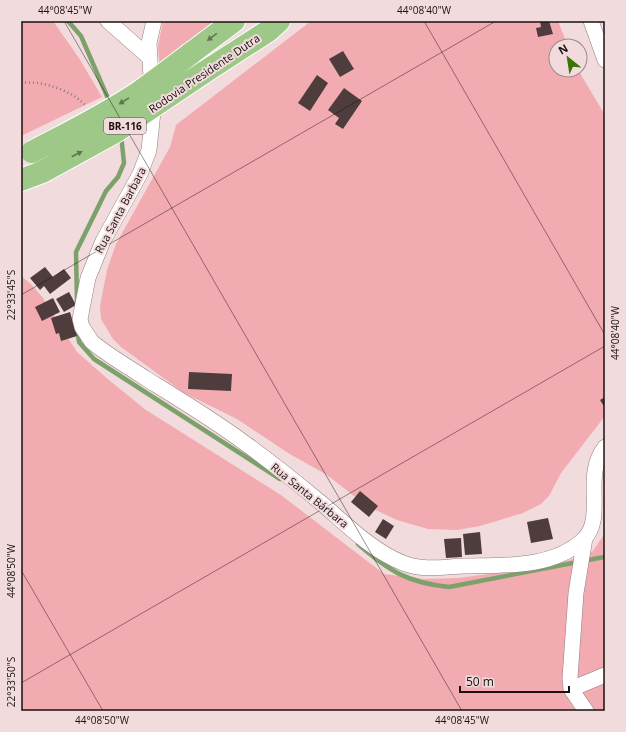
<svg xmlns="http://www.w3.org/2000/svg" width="626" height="732" font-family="'Open Sans',sans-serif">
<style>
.green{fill:#f2acb1}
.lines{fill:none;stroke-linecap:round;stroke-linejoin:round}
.stream{stroke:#7da16a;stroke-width:4.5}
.building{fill:#4f3c3d}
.street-casing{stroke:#917c7d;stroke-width:16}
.highway-casing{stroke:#fff;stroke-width:24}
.path{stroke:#8a7a7b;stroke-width:2.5;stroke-dasharray:1 3;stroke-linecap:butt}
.street{stroke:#fff;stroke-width:15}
.highway{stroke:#9ec888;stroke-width:22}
.highway-bridge-casing{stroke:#fff;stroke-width:24;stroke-linecap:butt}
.highway-bridge{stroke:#9ec888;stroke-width:22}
.oneway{fill:#627552}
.ticks{fill:none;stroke:#181011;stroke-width:1;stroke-opacity:0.45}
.labels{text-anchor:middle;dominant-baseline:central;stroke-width:4;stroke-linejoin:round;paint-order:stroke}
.shield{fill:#f2dbdc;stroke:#594d4e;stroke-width:1}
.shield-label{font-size:10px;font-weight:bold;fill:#181011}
.street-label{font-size:11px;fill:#181011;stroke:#f2dbdc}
.neatline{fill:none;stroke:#181011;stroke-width:1.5}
.ticks-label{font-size:10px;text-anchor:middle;fill:#181011}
</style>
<rect width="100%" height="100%" fill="#f2dbdc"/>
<!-- green -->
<path class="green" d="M 21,21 L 53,21 L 79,58 L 102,97 L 21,136 Z
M 163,21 L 219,21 L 160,70 L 158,46 Z
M 311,21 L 558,21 L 568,46 L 556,46 L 556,70 L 578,70 L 605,115 L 605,416 L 561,473 L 549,496 L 541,504 L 523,513 L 480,526 L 457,530 L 428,529 L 397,520 L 367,506 L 327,475 L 288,453 L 237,419 L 184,393 L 121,347 L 113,339 L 101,319 L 100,306 L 107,270 L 116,244 L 170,147 L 176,125 Z
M 21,276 L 31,284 L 43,298 L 77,352 L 109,380 L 146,410 L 281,495 L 384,574 L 424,579 L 458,578 L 550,566 L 570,560 L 593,551 L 603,536 L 605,524 L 605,711 L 21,711 Z"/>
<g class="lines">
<!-- stream -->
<path class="stream" d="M 68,21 L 81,36 L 110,103
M 77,302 L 76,252 L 106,191 L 118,177 L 124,163 L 121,134
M 77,328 L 79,342 L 94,359 L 280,479
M 358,544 C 389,571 408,583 449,587 L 604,557"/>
</g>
<!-- building -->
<path class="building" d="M 540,21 L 549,21 L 553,34 L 538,37 L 536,28 L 541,27 Z
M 343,51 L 354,69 L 340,77 L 329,59 Z
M 317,75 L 328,83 L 310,111 L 298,103 Z
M 344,88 L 362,101 L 343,129 L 335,124 L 339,118 L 328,110 Z
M 45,267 L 53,277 L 64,269 L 71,278 L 50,294 L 44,286 L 40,290 L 30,278 Z
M 69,292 L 76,305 L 64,312 L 56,299 Z
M 53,298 L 60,312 L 42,321 L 35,307 Z
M 70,312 L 77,336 L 61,341 L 59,333 L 56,334 L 51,318 Z
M 189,372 L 232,374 L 231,391 L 188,389 Z
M 605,397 L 605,408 L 600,400 Z
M 360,491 L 378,506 L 369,517 L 351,502 Z
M 548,518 L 553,539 L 531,543 L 527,522 Z
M 383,519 L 394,526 L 386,539 L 375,532 Z
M 480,532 L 482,554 L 465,555 L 463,534 Z
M 461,538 L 462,557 L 446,558 L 444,539 Z"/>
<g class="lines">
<defs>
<path id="street" d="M 108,21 L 150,58
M 154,21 L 149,43 L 153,112 L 149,150 L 140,174 L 103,241 L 88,278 L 80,319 L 82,327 L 92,342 C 109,356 127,366 145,378 C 179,399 214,420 246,444 C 271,462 296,482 320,502 C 345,523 372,551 403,563 C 424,571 442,567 463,566 C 502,565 553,569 584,539 C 606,517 582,476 605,447
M 591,21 L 605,60
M 585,538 L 576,593 L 570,678 L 571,689 L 586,711
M 571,689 L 605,675"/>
<path id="highway" d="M 190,54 L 234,21
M 203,73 L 268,31 L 279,21
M 21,180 L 42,172"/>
</defs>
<!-- street casing -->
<use href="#street" class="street-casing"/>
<!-- highway casing -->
<use href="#highway" class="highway-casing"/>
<!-- path -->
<path class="path" d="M 21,83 C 41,80 71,90 85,105"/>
<!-- street -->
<use href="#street" class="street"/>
<!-- highway -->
<use href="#highway" class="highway"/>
<defs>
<path id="highway-bridge" d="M 32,152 C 68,133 105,115 139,92 C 156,80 173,67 190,54
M 42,172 L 115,132 L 203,73"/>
</defs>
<!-- highway-bridge casing -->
<use href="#highway-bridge" class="highway-bridge-casing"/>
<!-- highway-bridge -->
<use href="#highway-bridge" class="highway-bridge"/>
</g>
<!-- one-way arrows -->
<defs><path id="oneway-solid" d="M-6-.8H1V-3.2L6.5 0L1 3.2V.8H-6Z"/></defs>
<g class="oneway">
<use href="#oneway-solid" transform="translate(212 37) rotate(143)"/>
<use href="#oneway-solid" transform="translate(124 101) rotate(148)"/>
<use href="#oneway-solid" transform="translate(77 154) rotate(-28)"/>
</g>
<!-- ticks -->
<path class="ticks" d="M 64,21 L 462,711M 424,21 L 605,335M 21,295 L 496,21M 21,570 L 103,711M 21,683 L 605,346"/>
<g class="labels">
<!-- shield labels -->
<rect class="shield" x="104" y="118" width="42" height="16" rx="3"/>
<g class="shield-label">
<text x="125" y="126">BR-116</text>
</g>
<!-- street labels -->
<g class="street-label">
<text transform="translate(204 73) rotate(-34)">Rodovia Presidente Dutra</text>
<text transform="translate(120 210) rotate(-62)">Rua Santa Barbara</text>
<text transform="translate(310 495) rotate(39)">Rua Santa Bárbara</text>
</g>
</g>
<!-- border -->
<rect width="626" height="732" fill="none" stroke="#f2dbdc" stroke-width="44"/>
<!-- north arrow -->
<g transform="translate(568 58) rotate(330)"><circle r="19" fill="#f2dbdc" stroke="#9b8a8b"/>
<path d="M0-3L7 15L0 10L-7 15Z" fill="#3a7405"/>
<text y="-6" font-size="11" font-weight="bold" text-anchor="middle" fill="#181011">N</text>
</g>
<!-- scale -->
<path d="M460 686v6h109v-6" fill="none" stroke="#181011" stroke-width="2"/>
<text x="466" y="686" font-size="12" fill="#181011" stroke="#f2dbdc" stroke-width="3" paint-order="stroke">50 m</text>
<rect x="22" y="22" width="582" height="688" class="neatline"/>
<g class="ticks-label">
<text x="65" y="14">44°08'45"W</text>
<text x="424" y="14">44°08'40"W</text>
<text transform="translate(11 295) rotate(-90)" y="4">22°33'45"S</text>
<text transform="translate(615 333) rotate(-90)" y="4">44°08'40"W</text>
<text transform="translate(11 571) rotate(-90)" y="4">44°08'50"W</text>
<text transform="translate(11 682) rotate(-90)" y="4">22°33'50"S</text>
<text x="102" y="724">44°08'50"W</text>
<text x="462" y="724">44°08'45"W</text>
</g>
</svg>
